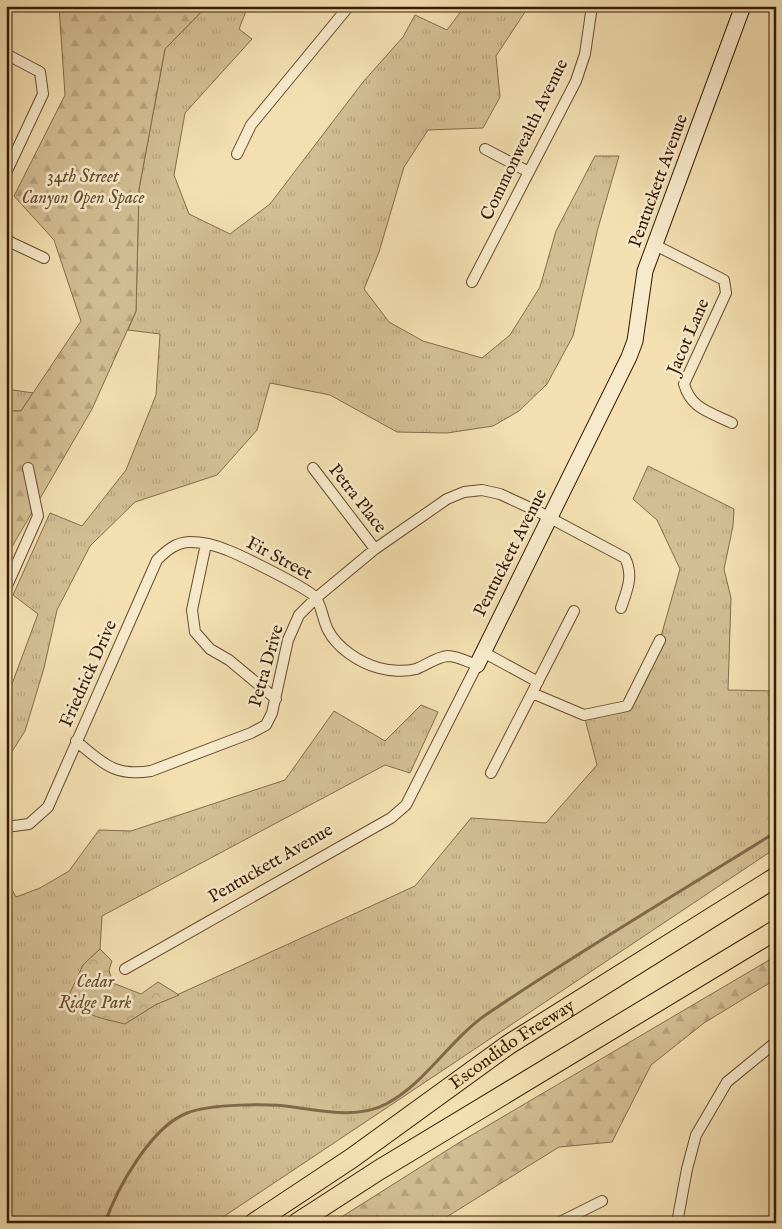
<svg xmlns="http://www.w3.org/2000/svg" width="782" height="1229" font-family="'IM FELL English',serif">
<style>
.grass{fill:url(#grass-tufts);stroke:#856c4b}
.forest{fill:url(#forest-firs);stroke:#856c4b}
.park{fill:url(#park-crowns);stroke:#856c4b}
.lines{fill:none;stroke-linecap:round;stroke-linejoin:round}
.stream{stroke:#816847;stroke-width:3}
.street-casing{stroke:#664b2e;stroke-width:12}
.secondary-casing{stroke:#371a03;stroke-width:17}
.highway-casing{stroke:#371a03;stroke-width:21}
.street{stroke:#f7eacc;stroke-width:10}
.secondary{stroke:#f7eacc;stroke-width:15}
.highway{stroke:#f3dfb0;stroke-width:19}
.labels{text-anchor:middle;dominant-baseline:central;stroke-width:5;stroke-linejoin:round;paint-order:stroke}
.street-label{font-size:18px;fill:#371a03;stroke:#f7eacc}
.park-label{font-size:18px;font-style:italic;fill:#664b2e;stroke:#f7eacc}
</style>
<defs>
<pattern id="grass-tufts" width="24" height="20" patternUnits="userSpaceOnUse" patternTransform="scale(1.25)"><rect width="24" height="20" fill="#d3be93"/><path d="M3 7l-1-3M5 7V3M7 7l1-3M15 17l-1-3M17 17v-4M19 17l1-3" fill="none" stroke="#b6a37d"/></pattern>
<pattern id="forest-firs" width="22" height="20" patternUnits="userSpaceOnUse" patternTransform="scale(1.25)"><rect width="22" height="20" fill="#d3be93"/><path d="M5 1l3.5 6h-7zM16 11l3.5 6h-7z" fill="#b6a37d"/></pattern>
<pattern id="park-crowns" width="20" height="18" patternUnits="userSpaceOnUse" patternTransform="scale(1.25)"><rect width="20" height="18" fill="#d3be93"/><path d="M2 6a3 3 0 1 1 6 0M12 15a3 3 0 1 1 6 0" fill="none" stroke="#b6a37d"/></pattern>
</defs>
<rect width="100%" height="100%" fill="#f3dfb0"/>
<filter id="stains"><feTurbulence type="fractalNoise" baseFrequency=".004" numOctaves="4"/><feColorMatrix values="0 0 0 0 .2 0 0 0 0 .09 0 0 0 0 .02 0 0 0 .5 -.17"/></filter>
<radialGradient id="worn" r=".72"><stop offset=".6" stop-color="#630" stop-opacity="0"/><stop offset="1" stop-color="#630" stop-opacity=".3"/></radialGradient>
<!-- grass -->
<path class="grass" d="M 207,6 L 248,6 L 239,29 L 252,39 L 185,113 L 174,175 L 189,214 L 230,234 L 270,204 L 363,82 L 403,37 L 415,15 L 447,30 L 465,6 L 529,6 L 496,56 L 500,97 L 483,128 L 428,130 L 404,167 L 379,252 L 364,289 L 389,322 L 423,341 L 482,358 L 510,335 L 540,287 L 556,231 L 595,156 L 619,156 L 598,228 L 573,336 L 547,384 L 519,411 L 493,426 L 447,433 L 397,432 L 330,395 L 270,383 L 257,430 L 217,475 L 135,502 L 90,546 L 57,610 L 44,668 L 25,731 L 6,761 L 6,700 L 38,614 L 13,595 L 50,513 L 82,526 L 126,470 L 156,395 L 160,334 L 128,330 L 136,311 L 139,189 L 165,49 Z
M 6,389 L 33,393 L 21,411 L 6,411 Z
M 648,466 L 734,509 L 733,526 L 724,569 L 731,598 L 728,690 L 776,691 L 776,848 L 214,1223 L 6,1223 L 6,879 L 16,897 L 40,888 L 69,871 L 99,830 L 131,831 L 285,780 L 334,711 L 385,741 L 421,705 L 438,712 L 410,773 L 385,765 L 102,916 L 100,949 L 83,965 L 125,1024 L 155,1005 L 415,886 L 471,818 L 546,823 L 597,765 L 584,715 L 627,706 L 660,640 L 680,569 L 657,520 L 633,499 Z"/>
<!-- forest -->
<path class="forest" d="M 59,6 L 207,6 L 165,49 L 139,189 L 136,311 L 92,409 L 6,557 L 6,411 L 21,411 L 81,321 L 54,240 L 14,196 L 65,95 Z
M 776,956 L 776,979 L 704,1023 L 651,1065 L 612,1142 L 559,1147 L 437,1223 L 332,1223 L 460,1142 Z"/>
<!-- park -->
<path class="park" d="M 100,949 L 112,961 L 109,970 L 113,983 L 141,994 L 158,982 L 179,995 L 155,1005 L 125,1024 C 102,1018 81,1017 70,993 L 83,965 Z"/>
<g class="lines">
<!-- stream -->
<path class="stream" d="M 105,1223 C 117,1188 151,1127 187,1113 C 210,1104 269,1103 293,1107 C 323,1111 358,1119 386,1104 C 426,1083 450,1039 487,1014 C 581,950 680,892 776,832"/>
<defs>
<path id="street" d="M 6,54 L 40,72 L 43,94 L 6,173
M 485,149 L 529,172
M 237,154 L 251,125 L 349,6
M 6,237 L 10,242 L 44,258
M 655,245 L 724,280 L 726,293 L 684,384 C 691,409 710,412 732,423
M 472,282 L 576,81 L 585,54 L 592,6
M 313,468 L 375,549
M 206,544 L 192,610 L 195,632 L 210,649 L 229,660 L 276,699
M 6,588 L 38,516 L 28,468
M 483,652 L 538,682
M 532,693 L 584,715 L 627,706 L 660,640
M 76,741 C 103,763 114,777 151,771 L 251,733 L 266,725 L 272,713 L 288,640 L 299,615 L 316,598 L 375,549 L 447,499 L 464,492 L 482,490 L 500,494 L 539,512 L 625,558 C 634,576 627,590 621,608
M 491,773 L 574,611
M 6,827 L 29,824 L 48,807 L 157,560 C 166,551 176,542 190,542 C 202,542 215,545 227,550 C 240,555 310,589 316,598 C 322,607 323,621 328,630 C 337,648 360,663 379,668 C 390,671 405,672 416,669 C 427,665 436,657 448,656 C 457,656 468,662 477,665 L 406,805 L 391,818 L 125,969
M 558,1223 L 602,1201
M 677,1223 L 687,1169 L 696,1135 L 727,1082 L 776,1042"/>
<path id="secondary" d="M 477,665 L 629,357 L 635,341 L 645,271 L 743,6"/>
<g id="highway">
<path id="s1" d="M 254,1223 L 352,1158 L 508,1045 L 776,877"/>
<path d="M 297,1223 L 379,1170 L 776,930"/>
</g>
</defs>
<!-- street casing -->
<use href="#street" class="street-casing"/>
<!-- secondary casing -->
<use href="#secondary" class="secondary-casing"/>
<!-- highway casing -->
<use href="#highway" class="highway-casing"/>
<!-- street -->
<use href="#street" class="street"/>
<!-- secondary -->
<use href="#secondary" class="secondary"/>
<!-- highway -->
<use href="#highway" class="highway"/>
</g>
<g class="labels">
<!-- street labels -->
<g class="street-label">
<text transform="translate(525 140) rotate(-64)">Commonwealth Avenue</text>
<text transform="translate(659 181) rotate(-70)">Pentuckett Avenue</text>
<text transform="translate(689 337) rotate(-67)">Jacot Lane</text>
<text transform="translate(357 499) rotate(52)">Petra Place</text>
<text transform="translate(511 553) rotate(-63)">Pentuckett Avenue</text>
<text transform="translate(279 559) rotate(28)">Fir Street</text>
<text transform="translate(267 666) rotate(-74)">Petra Drive</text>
<text transform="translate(89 674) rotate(-66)">Friedrick Drive</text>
<text transform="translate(271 864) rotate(-30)">Pentuckett Avenue</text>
<text stroke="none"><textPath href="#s1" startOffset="314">Escondido Freeway</textPath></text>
</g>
<!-- park labels -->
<g class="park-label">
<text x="83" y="177">34th Street<tspan x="83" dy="21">Canyon Open Space</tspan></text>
<text x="95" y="982">Cedar<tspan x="95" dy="21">Ridge Park</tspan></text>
</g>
</g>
<!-- margin -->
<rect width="782" height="1229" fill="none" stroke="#f3dfb0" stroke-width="25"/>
<rect x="8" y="8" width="767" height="1214" fill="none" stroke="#371a03" stroke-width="2.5"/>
<rect x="12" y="12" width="757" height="1204" fill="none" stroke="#371a03"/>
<rect width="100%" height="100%" filter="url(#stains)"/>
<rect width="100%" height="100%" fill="url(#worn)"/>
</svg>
